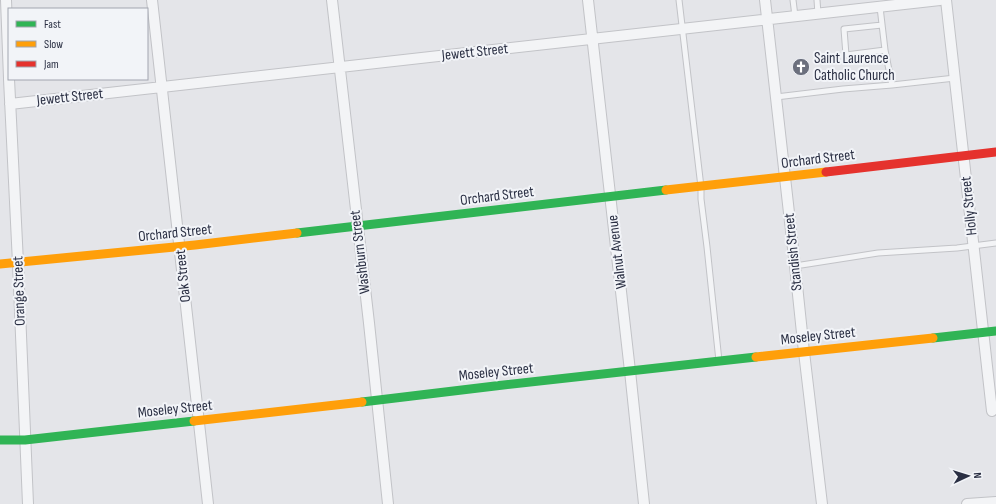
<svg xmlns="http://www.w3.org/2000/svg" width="996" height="504" font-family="'Sofia Sans Condensed',sans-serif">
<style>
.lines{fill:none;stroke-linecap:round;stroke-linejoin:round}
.lane-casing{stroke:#c2c3c7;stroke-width:7}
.street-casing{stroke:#c2c3c7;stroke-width:12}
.lane{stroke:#f3f4f6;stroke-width:5}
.street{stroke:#f3f4f6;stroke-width:10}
.fast{stroke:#30b455;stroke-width:9}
.slow{stroke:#ff9f0a;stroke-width:9}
.jam{stroke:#e5322d;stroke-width:9}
.labels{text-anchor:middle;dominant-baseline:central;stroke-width:4;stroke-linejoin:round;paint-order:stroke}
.street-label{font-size:15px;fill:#2a2f43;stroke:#f2f4f8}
.poi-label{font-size:15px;fill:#2a2f43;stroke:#f2f4f8;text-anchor:start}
</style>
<rect width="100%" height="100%" fill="#e4e5e9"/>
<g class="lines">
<defs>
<path id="lane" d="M 679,0 L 701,187 L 701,199 L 707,247 L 719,361
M 793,0 L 795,16
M 817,0 L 818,14
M 880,7 L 885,50 L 892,85 L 955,78
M 882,25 L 844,29 L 846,55 L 885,50
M 776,97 L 843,89 L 892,85
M 795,266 L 878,253 L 957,248 L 996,243"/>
<path id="street" d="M 6,0 L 9,78
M 152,0 L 208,504
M 332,0 L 369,323 L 388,504
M 588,0 L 630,371 L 644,504
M 765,0 L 795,266 L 804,352 L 822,504
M 946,0 L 992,411
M 9,79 L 18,263 L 28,504
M 10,104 L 940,0
M 967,504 L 996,502"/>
</defs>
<!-- lane casing -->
<use href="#lane" class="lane-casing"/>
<!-- street casing -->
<use href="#street" class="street-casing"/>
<!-- lane -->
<use href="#lane" class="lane"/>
<!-- street -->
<use href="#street" class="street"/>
<!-- fast -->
<path class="fast" d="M 297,233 L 666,190
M 933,338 L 996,331
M 362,402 L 495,386 L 756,357
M 0,440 L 25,440 L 194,421"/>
<!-- slow -->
<path class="slow" d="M 666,190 L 826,172
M 0,264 L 195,245 L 297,233
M 756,357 L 933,338
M 194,421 L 362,402"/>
<!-- jam -->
<path class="jam" d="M 826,172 L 996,152"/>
</g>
<!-- icons -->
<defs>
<symbol id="church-disc" viewBox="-11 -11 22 22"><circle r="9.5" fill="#6b6f7d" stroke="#f2f4f8"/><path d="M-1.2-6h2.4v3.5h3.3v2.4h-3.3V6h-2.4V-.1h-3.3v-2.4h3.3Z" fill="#fff"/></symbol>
</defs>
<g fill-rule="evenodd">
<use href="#church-disc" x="791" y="57" width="20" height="20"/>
</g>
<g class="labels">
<!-- street labels -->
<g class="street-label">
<text transform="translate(475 52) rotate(-6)">Jewett Street</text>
<text transform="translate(70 97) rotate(-6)">Jewett Street</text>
<text transform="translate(818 159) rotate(-7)">Orchard Street</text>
<text transform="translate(497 196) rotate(-7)">Orchard Street</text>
<text transform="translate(969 206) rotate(-96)">Holly Street</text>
<text transform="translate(175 233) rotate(-6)">Orchard Street</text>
<text transform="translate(360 252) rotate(-97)">Washburn Street</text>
<text transform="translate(617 252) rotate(-97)">Walnut Avenue</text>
<text transform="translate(793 252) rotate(-96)">Standish Street</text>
<text transform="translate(183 276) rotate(-96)">Oak Street</text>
<text transform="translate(19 291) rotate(-92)">Orange Street</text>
<text transform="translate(818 336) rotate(-6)">Moseley Street</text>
<text transform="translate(496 372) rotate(-6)">Moseley Street</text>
<text transform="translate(175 409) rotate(-6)">Moseley Street</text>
</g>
<!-- poi labels -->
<g class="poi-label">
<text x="814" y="58">Saint Laurence<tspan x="814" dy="17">Catholic Church</tspan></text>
</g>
</g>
<!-- legend -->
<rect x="8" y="8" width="140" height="72" fill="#f2f4f8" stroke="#a2a5b0"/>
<rect x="16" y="21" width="20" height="6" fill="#30b455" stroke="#a2a5b0"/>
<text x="44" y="28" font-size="12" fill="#2a2f43">Fast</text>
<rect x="16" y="41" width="20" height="6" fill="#ff9f0a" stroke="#a2a5b0"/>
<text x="44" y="48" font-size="12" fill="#2a2f43">Slow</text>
<rect x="16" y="61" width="20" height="6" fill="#e5322d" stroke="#a2a5b0"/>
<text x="44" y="68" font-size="12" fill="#2a2f43">Jam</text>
<!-- north arrow -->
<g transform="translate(968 476) rotate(86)" stroke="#f2f4f8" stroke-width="3" paint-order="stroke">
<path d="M0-3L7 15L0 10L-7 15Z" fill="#2a2f43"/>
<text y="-6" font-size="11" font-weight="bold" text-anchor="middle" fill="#2a2f43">N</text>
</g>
</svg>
